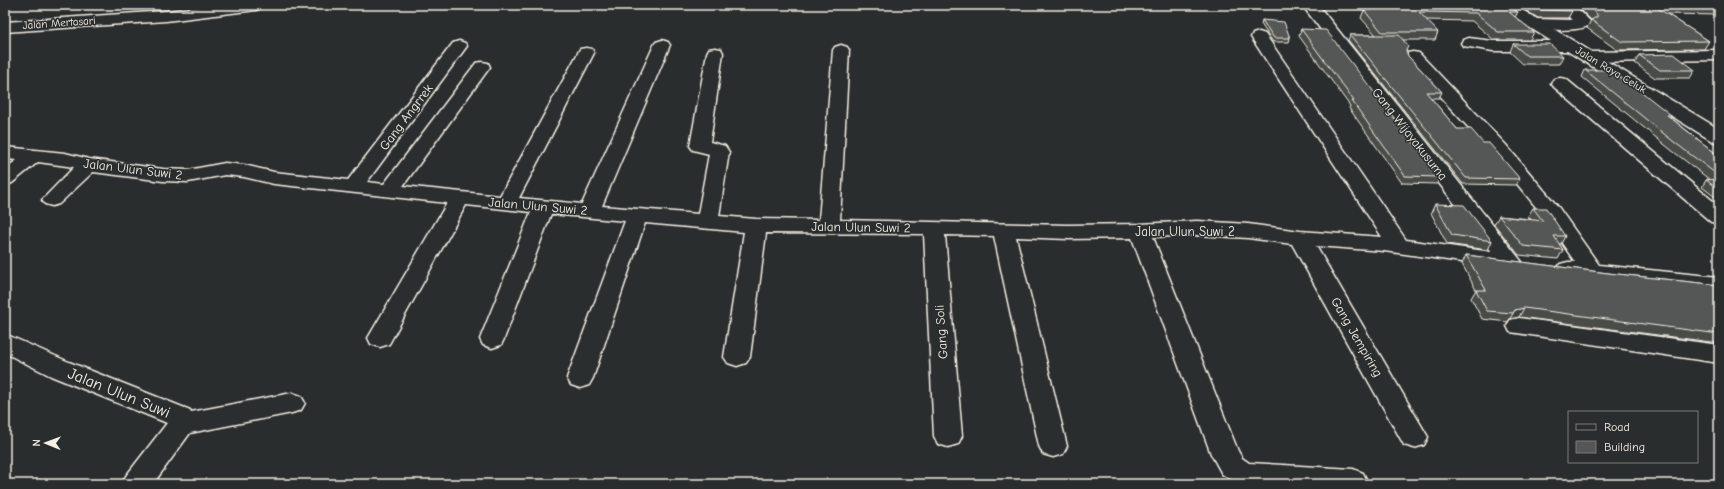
<svg xmlns="http://www.w3.org/2000/svg" width="1724" height="489" font-family="'Comic Neue',sans-serif">
<style>
.lines{fill:none;stroke-linecap:round;stroke-linejoin:round}
.minor-casing{stroke:#f4f1e8;stroke-width:3}
.highway-casing{stroke:#f4f1e8;stroke-width:3}
.minor{fill:#2a2d2e;fill-rule:evenodd}
.highway{fill:#2a2d2e;fill-rule:evenodd}
.wall{fill:#494b4a;stroke:#f4f1e8}
.shaded-wall{fill:#3c3d3c;stroke:#f4f1e8}
.building{fill:#555756;stroke:#f4f1e8}
.labels{text-anchor:middle;dominant-baseline:central;stroke-width:3;stroke-linejoin:round;paint-order:stroke}
.far-street-label{font-size:11px;fill:#f4f1e8;stroke:#2a2d2e}
.street-label{font-size:13px;fill:#f4f1e8;stroke:#2a2d2e}
.near-street-label{font-size:16px;fill:#f4f1e8;stroke:#2a2d2e}
</style>
<rect width="100%" height="100%" fill="#2a2d2e"/>
<filter id="ink" filterUnits="userSpaceOnUse"><feTurbulence type="fractalNoise" baseFrequency=".025" numOctaves="2"/><feDisplacementMap in="SourceGraphic" scale="8" xChannelSelector="R" yChannelSelector="G"/><feConvolveMatrix kernelMatrix="1 2 1 2 8 2 1 2 1" color-interpolation-filters="sRGB"/></filter>
<g filter="url(#ink)">
<g class="lines">
<defs>
<path id="minor" d="M 218,5 L 264,5 L 261,8 L 256,10 L 166,21 L 5,32 L 5,22 L 166,11 Z
M 1302,5 L 1318,5 L 1522,262 L 1519,267 C 1510,270 1504,265 1496,267 L 1384,251 L 1316,246 L 1428,437 L 1424,445 L 1414,448 L 1404,445 L 1292,244 L 1248,238 L 1197,235 L 1153,237 L 1238,451 L 1242,458 L 1249,463 L 1353,469 L 1363,473 L 1367,481 L 1366,484 L 1239,484 L 1222,474 L 1211,454 L 1132,238 L 1068,239 L 1016,237 L 1067,446 L 1063,454 L 1053,457 L 1043,454 L 1039,446 L 994,236 L 945,235 L 962,436 L 958,444 L 948,447 L 938,444 L 934,436 L 924,234 L 766,233 L 750,357 L 746,363 L 737,366 L 728,363 L 724,357 L 744,232 L 645,223 L 593,378 L 589,385 L 580,388 L 571,385 L 567,378 L 625,221 L 551,214 L 504,339 L 501,345 L 492,348 L 483,345 L 480,339 L 531,212 L 466,205 L 389,344 L 380,347 L 371,344 L 368,338 L 447,203 L 274,184 L 244,177 L 225,175 L 188,182 L 163,181 L 93,172 L 59,204 L 52,206 L 45,204 L 42,200 L 74,167 L 38,162 L 12,183 L 5,185 L 5,169 L 17,160 L 5,159 L 5,147 L 65,153 L 89,159 L 163,169 L 188,170 L 225,163 L 244,165 L 274,172 L 348,180 L 453,43 L 459,41 L 465,43 L 467,46 L 367,182 L 384,184 L 476,63 L 482,62 L 488,63 L 490,67 L 403,186 L 500,196 L 578,53 L 580,49 L 586,48 L 592,49 L 594,53 L 519,198 L 582,204 L 654,45 L 656,42 L 662,40 L 668,42 L 670,45 L 602,206 L 698,214 L 709,154 L 693,150 L 690,146 L 707,53 L 709,49 L 715,48 L 721,49 L 723,53 L 710,142 L 725,146 L 729,152 L 719,216 L 756,219 L 819,220 L 833,50 L 835,47 L 841,45 L 847,47 L 849,50 L 840,220 L 1068,225 L 1140,224 L 1197,221 L 1248,224 L 1300,231 L 1382,237 L 1251,37 L 1253,34 L 1259,32 L 1265,34 L 1406,240 L 1492,252 Z
M 1557,5 L 1574,5 L 1592,23 C 1585,33 1541,30 1529,27 L 1527,24 L 1529,21 L 1535,19 L 1572,20 Z
M 1469,38 L 1493,41 L 1571,41 L 1577,43 L 1579,46 L 1577,49 L 1571,51 L 1493,51 L 1463,46 L 1461,43 L 1463,40 Z
M 1719,50 L 1719,60 L 1589,62 L 1583,61 L 1581,57 L 1583,53 L 1589,52 Z
M 1413,52 L 1419,53 L 1506,145 L 1559,208 L 1599,265 L 1719,277 L 1719,293 L 1568,276 L 1560,274 L 1557,269 L 1560,264 L 1568,262 L 1575,262 L 1544,217 L 1492,153 L 1407,61 L 1405,57 L 1407,53 Z
M 1560,78 L 1566,79 L 1719,206 L 1719,223 L 1711,222 L 1554,87 L 1551,83 L 1554,79 Z
M 1519,318 L 1719,345 L 1719,363 L 1510,332 L 1507,326 L 1510,320 Z
M 5,334 L 69,362 L 190,410 L 191,412 L 292,393 L 301,396 L 305,403 L 301,410 L 292,413 L 190,433 L 153,484 L 122,484 L 126,476 L 167,423 L 51,376 L 5,353 Z"/>
<path id="highway" d="M 1495,5 L 1514,5 L 1719,129 L 1719,143 L 1712,141 L 1498,8 Z"/>
</defs>
<!-- minor casing -->
<use href="#minor" class="minor-casing"/>
<!-- highway casing -->
<use href="#highway" class="highway-casing"/>
<!-- minor -->
<use href="#minor" class="minor"/>
<!-- highway -->
<use href="#highway" class="highway"/>
</g>
<!-- wall -->
<path class="wall" d="M 1359,5 L 1506,5 L 1518,12 L 1515,17 L 1534,32 L 1530,40 L 1494,40 L 1472,21 L 1426,20 L 1438,32 L 1435,40 L 1403,40 L 1408,56 L 1442,92 L 1439,98 L 1431,98 L 1457,129 L 1483,143 L 1520,179 L 1516,185 L 1463,184 L 1348,40 L 1350,35 L 1376,35 L 1361,18 L 1364,10 Z
M 1517,5 L 1566,5 L 1572,11 L 1568,18 L 1538,18 Z
M 1576,5 L 1719,5 L 1719,15 L 1667,14 L 1709,41 L 1704,49 L 1617,50 L 1587,28 L 1591,20 Z
M 1262,20 L 1290,38 L 1289,42 L 1273,42 L 1261,24 Z
M 1301,29 L 1440,177 L 1437,184 L 1402,183 L 1349,108 L 1350,106 L 1299,36 Z
M 1513,44 L 1563,56 L 1559,64 L 1523,64 L 1510,52 Z
M 1639,55 L 1695,70 L 1690,78 L 1655,78 L 1635,63 Z
M 1585,70 L 1671,115 L 1670,117 L 1719,156 L 1719,200 L 1702,187 L 1706,180 L 1710,180 L 1670,149 L 1582,77 Z
M 1435,204 L 1492,241 L 1488,250 L 1447,244 L 1431,213 Z
M 1533,208 L 1565,236 L 1561,244 L 1559,244 L 1563,250 L 1558,259 L 1519,255 L 1494,224 L 1499,216 L 1531,219 L 1528,216 Z
M 1466,255 L 1608,273 L 1719,285 L 1719,343 L 1519,317 L 1510,319 L 1508,322 L 1482,319 L 1471,298 L 1476,290 L 1462,264 Z"/>
<!-- shaded-wall -->
<path class="shaded-wall" d="M 1524,308 L 1519,317 L 1510,319 L 1508,322 L 1515,310 Z"/>
<!-- building -->
<path class="building" d="M 1368,5 L 1506,5 L 1518,12 L 1509,12 L 1534,32 L 1498,32 L 1476,13 L 1419,12 L 1438,32 L 1382,32 L 1364,10 L 1373,10 Z
M 1533,5 L 1566,5 L 1572,11 L 1541,10 Z
M 1587,5 L 1719,5 L 1719,7 L 1656,7 L 1709,41 L 1622,42 L 1591,20 L 1597,17 L 1597,14 Z
M 1262,20 L 1284,22 L 1290,38 L 1274,38 Z
M 1301,29 L 1326,30 L 1440,177 L 1405,176 L 1352,101 L 1354,101 Z
M 1350,35 L 1399,35 L 1408,46 L 1406,51 L 1408,56 L 1442,92 L 1426,92 L 1457,129 L 1471,129 L 1483,143 L 1489,143 L 1520,179 L 1466,178 Z
M 1513,44 L 1550,44 L 1563,56 L 1527,56 Z
M 1674,54 L 1695,70 L 1660,70 L 1639,55 Z
M 1585,70 L 1609,70 L 1634,86 L 1671,115 L 1667,115 L 1719,156 L 1719,176 L 1674,142 Z
M 1719,179 L 1719,190 L 1706,180 Z
M 1435,204 L 1464,205 L 1492,241 L 1452,235 Z
M 1533,208 L 1546,208 L 1565,236 L 1554,236 L 1563,250 L 1523,246 L 1499,216 L 1543,221 Z
M 1466,255 L 1608,273 L 1719,285 L 1719,334 L 1524,308 L 1515,310 L 1513,313 L 1487,311 L 1476,290 L 1486,290 Z"/>
</g>
<g class="labels">
<!-- far-street labels -->
<g class="far-street-label">
<text transform="translate(59 23) rotate(-4)">Jalan Mertasari</text>
<text transform="translate(1611 70) rotate(31)">Jalan Raya Celuk</text>
</g>
<!-- street labels -->
<g class="street-label">
<text transform="translate(406 117) rotate(-53)">Gang Angrrek</text>
<text transform="translate(1410 134) rotate(52)">Gang Wijayakusuma</text>
<text transform="translate(133 169) rotate(7)">Jalan Ulun Suwi 2</text>
<text transform="translate(538 206) rotate(5)">Jalan Ulun Suwi 2</text>
<text transform="translate(861 227) rotate(1)">Jalan Ulun Suwi 2</text>
<text x="1185" y="231">Jalan Ulun Suwi 2</text>
<text transform="translate(941 332) rotate(-94)">Gang Soli</text>
<text transform="translate(1357 337) rotate(60)">Gang Jempiring</text>
</g>
<!-- near-street labels -->
<g class="near-street-label">
<text transform="translate(119 393) rotate(22)">Jalan Ulun Suwi</text>
</g>
</g>
<!-- margin -->
<rect width="1724" height="489" fill="none" stroke="#2a2d2e" stroke-width="20"/>
<rect x="10" y="10" width="1704" height="469" fill="none" stroke="#f4f1e8" stroke-width="1.5" filter="url(#ink)"/>
<!-- legend -->
<rect x="1568" y="411" width="130" height="52" fill="#2a2d2e" stroke="#7b7b78"/>
<rect x="1576" y="424" width="20" height="6" fill="#2a2d2e" stroke="#7b7b78"/>
<text x="1604" y="431" font-size="12" fill="#f4f1e8">Road</text>
<rect x="1576" y="441" width="20" height="12" fill="#555756" stroke="#7b7b78"/>
<text x="1604" y="451" font-size="12" fill="#f4f1e8">Building</text>
<!-- north arrow -->
<g transform="translate(46 443) rotate(271)" stroke="#2a2d2e" stroke-width="3" paint-order="stroke">
<path d="M0-3L7 15L0 10L-7 15Z" fill="#f4f1e8"/>
<text y="-6" font-size="11" font-weight="bold" text-anchor="middle" fill="#f4f1e8">N</text>
</g>
</svg>
